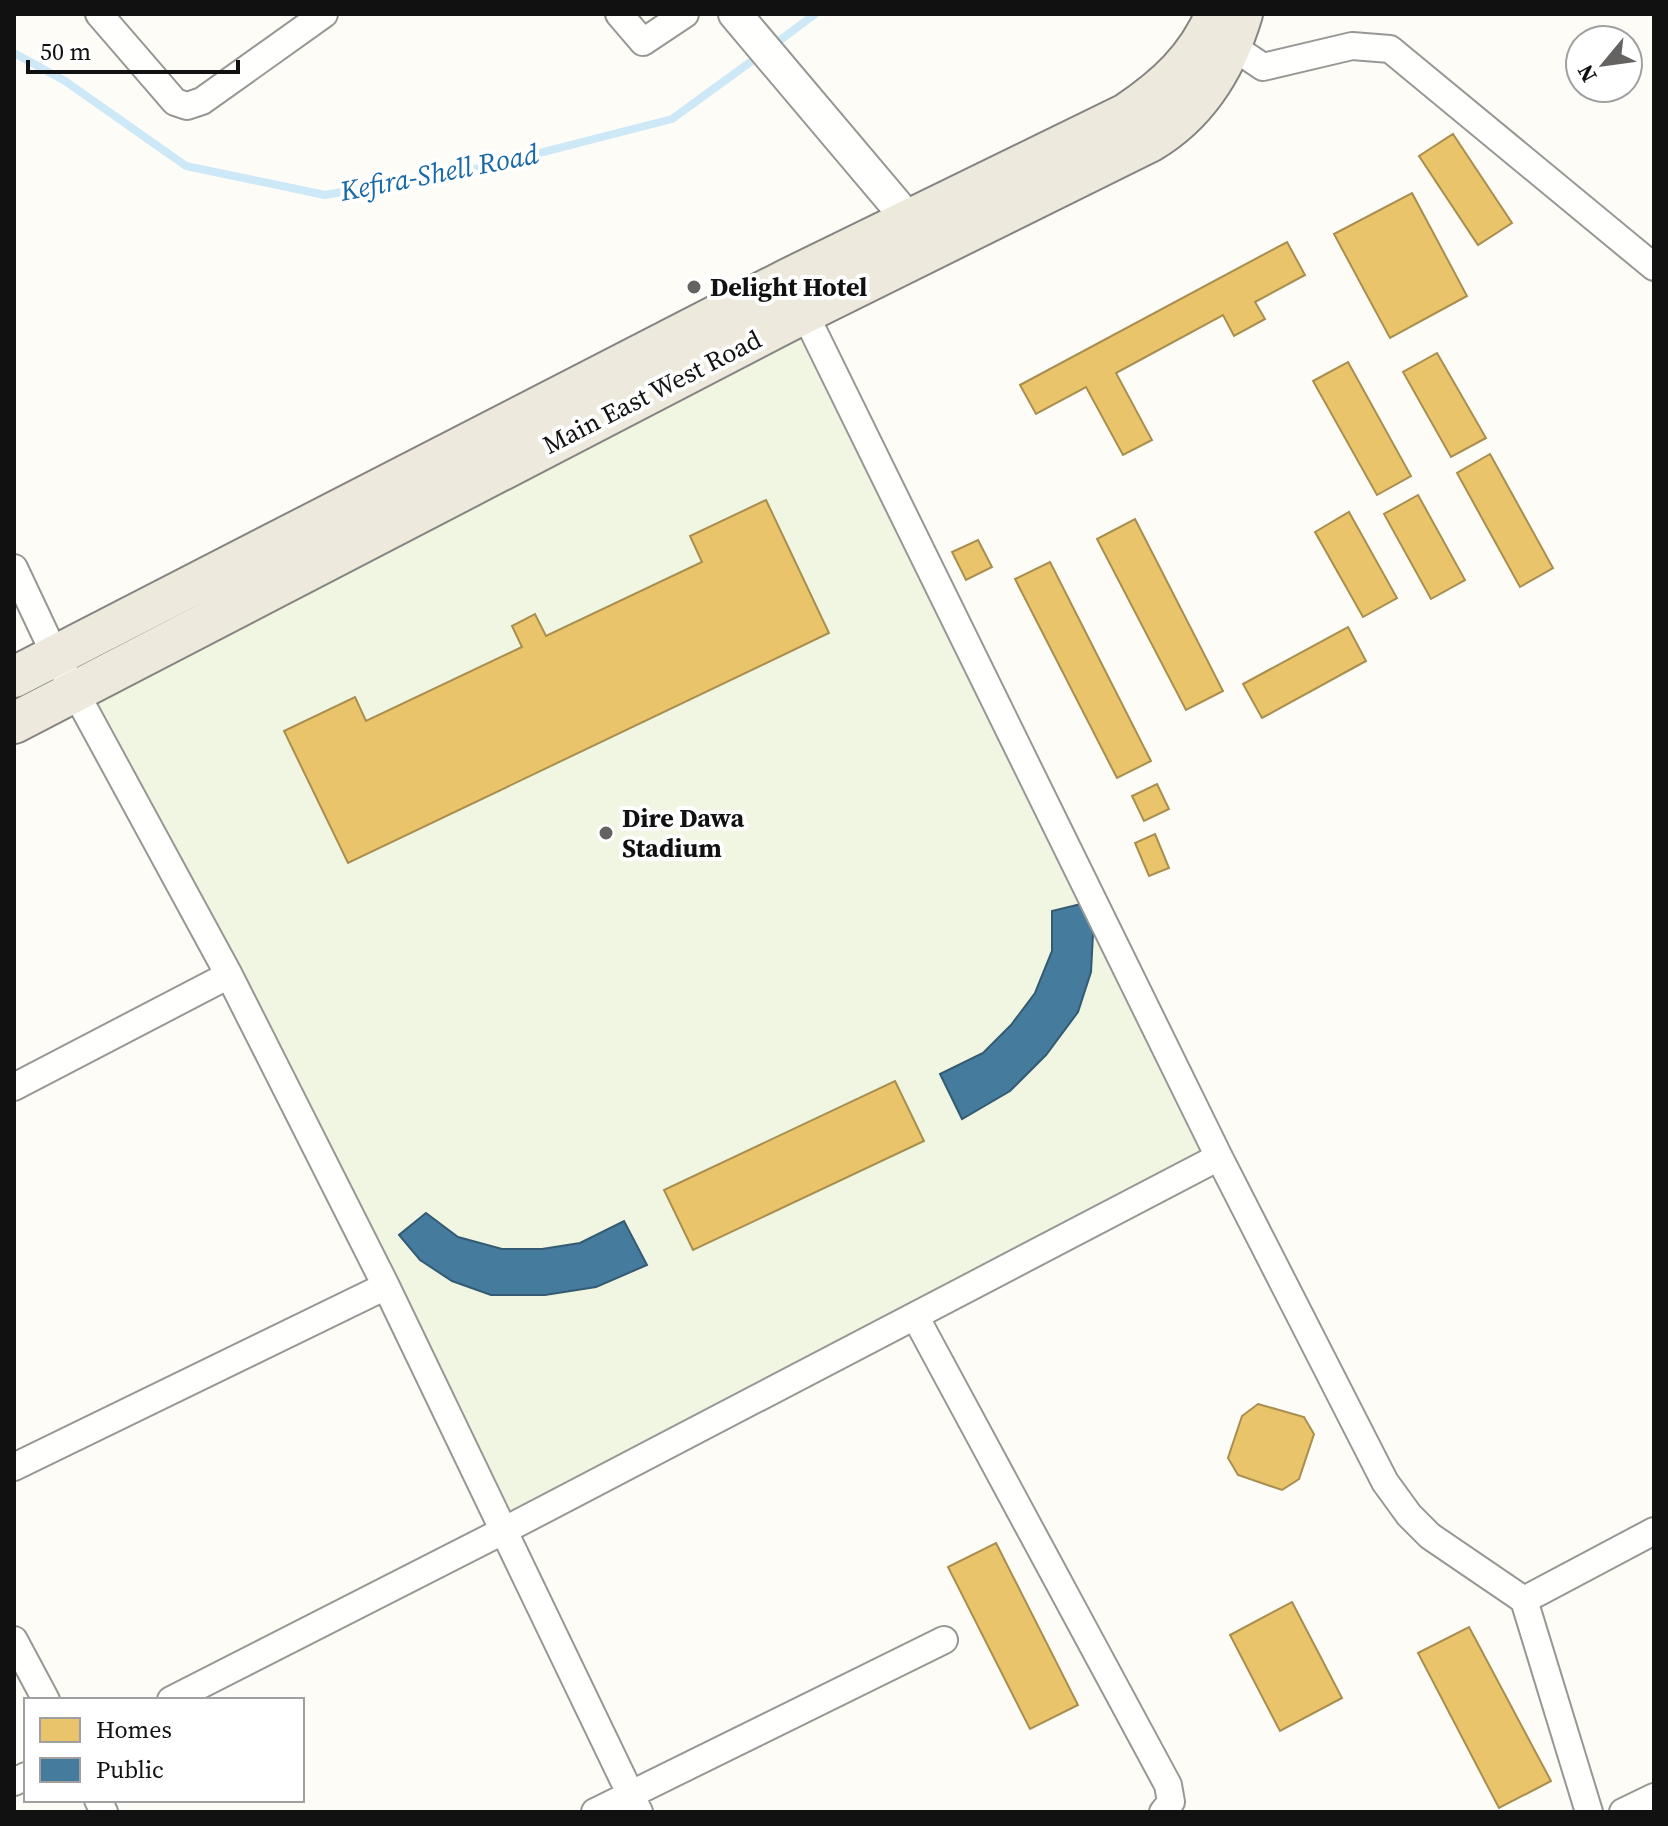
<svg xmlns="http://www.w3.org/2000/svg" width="1668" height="1826" font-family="'Source Serif 4',serif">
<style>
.pitch{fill:#f0f6e1}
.homes{fill:#e9c46a;stroke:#a88e4f;stroke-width:2}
.public{fill:#457b9d;stroke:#355b73;stroke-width:2}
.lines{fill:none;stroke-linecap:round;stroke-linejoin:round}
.stream{stroke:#cde8f7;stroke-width:8}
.minor-casing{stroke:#979795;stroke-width:30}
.tertiary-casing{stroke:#979795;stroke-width:36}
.primary-casing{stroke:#858482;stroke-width:44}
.minor{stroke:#fffffe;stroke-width:26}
.tertiary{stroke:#fffffe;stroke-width:32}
.primary{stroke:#ede9dc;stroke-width:40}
.poi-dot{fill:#646362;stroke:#fff;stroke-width:3}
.labels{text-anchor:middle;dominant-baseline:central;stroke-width:8;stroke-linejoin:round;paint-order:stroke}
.poi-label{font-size:26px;font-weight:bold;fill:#111;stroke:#fff;text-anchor:start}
.street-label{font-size:26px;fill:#111;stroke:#fff}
.water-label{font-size:28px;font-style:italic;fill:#1768a6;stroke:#fff}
</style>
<rect width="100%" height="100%" fill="#fdfcf7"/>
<!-- pitch -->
<path class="pitch" d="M 804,313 L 1219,1157 L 503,1531 L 75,691 Z"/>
<!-- homes -->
<path class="homes" d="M 1453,134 L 1512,223 L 1478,245 L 1419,156 Z
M 1412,193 L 1467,296 L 1390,338 L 1334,234 Z
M 1287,242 L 1305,275 L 1255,302 L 1265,319 L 1234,336 L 1223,315 L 1116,373 L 1152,440 L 1123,455 L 1086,387 L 1036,414 L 1020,385 Z
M 1437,353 L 1486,438 L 1451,457 L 1403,372 Z
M 1348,362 L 1411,476 L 1377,495 L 1313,381 Z
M 1490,454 L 1553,568 L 1520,587 L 1457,473 Z
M 1418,495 L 1465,580 L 1431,599 L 1384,514 Z
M 766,500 L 829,633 L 348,863 L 284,731 L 355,697 L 366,721 L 522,647 L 512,626 L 535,614 L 546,636 L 702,562 L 690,536 Z
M 1349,512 L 1397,598 L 1363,617 L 1315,532 Z
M 1135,519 L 1223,691 L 1186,710 L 1097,539 Z
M 978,540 L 992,567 L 966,580 L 952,552 Z
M 1050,562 L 1151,761 L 1117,778 L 1015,579 Z
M 1348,627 L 1366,661 L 1262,718 L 1243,684 Z
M 1157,784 L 1169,809 L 1144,821 L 1132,796 Z
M 1155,834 L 1169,868 L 1149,876 L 1135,843 Z
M 895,1081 L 924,1141 L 693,1250 L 664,1190 Z
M 1258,1404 L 1304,1417 L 1314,1434 L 1299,1479 L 1282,1490 L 1238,1475 L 1228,1458 L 1242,1416 Z
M 996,1543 L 1078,1705 L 1030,1729 L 948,1567 Z
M 1292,1602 L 1342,1698 L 1280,1731 L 1230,1635 Z
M 1469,1627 L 1551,1781 L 1499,1808 L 1418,1653 Z"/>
<!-- public -->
<path class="public" d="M 1085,903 L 1093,934 L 1091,972 L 1078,1012 L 1046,1055 L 1010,1091 L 962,1119 L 940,1074 L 983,1053 L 1011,1025 L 1035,993 L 1052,951 L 1052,911 Z
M 426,1213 L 458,1237 L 502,1249 L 542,1249 L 580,1243 L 624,1221 L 647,1265 L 596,1287 L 545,1295 L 491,1295 L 452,1281 L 420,1260 L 399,1235 Z"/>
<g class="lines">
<!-- stream -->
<path class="stream" d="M 771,47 L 815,14
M 14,53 L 65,81 L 186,166 L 325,195 L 481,168 L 672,119 L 760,55"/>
<defs>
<path id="minor" d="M 99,14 L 175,102 L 187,106 L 202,101 L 324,14
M 619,14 L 643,42 L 685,14
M 1220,38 L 1263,67 L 1352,46 L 1390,49 L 1654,267
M 798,300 L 1219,1157 L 1385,1482 L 1409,1515 L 1430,1536 L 1524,1600 L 1589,1812
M 14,568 L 55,655 L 229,975 L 386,1286 L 639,1812
M 14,1087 L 229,975
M 915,1316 L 1168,1785 L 1171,1802 L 1163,1812
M 14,1467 L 386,1286
M 1524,1600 L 1654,1531
M 14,1640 L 46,1700
M 171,1700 L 503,1531 L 1219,1157
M 14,1782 L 26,1776
M 98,1800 L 104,1812
M 595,1812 L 944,1640
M 1623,1812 L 1654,1797"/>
<path id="tertiary" d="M 735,14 L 909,220 L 919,240"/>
<path id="primary" d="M 14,677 L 788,279 L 1126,114 C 1166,87 1197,59 1216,14
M 14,723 L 804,313 L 1151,141 C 1199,112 1226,67 1242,14"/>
</defs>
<!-- minor casing -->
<use href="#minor" class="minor-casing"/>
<!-- tertiary casing -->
<use href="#tertiary" class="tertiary-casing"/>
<!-- primary casing -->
<use href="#primary" class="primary-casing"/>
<!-- minor -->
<use href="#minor" class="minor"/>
<!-- tertiary -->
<use href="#tertiary" class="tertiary"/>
<!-- primary -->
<use href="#primary" class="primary"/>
</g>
<!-- markers -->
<g class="poi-dot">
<circle cx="694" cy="287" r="8"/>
<circle cx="606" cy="833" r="8"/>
</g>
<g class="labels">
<!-- poi labels -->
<g class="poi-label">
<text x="710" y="287">Delight Hotel</text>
<text x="622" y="818">Dire Dawa<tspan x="622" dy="30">Stadium</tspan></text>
</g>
<!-- street labels -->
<g class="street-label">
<text transform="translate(652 392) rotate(-27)">Main East West Road</text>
</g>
<!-- water labels -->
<g class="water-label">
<text transform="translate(439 172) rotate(-11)">Kefira-Shell Road</text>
</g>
</g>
<!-- border -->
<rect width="1668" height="1826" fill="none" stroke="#111111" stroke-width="32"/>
<!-- legend -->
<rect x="24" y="1698" width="280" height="104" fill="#ffffff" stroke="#a0a0a0" stroke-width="2"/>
<rect x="40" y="1718" width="40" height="24" fill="#e9c46a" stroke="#a0a0a0" stroke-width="2"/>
<text x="96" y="1738" font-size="24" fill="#111111">Homes</text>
<rect x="40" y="1758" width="40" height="24" fill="#457b9d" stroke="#a0a0a0" stroke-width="2"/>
<text x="96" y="1778" font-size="24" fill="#111111">Public</text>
<!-- north arrow -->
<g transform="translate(1604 64) rotate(241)"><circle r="38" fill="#ffffff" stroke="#a0a0a0" stroke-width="2"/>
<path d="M0-6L14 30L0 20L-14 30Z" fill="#646362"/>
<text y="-12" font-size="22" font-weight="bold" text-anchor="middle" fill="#111111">N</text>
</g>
<!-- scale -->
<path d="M28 60v12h210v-12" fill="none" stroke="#111111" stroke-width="4"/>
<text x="40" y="60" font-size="24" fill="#111111" stroke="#ffffff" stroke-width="6" paint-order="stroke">50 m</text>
</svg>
